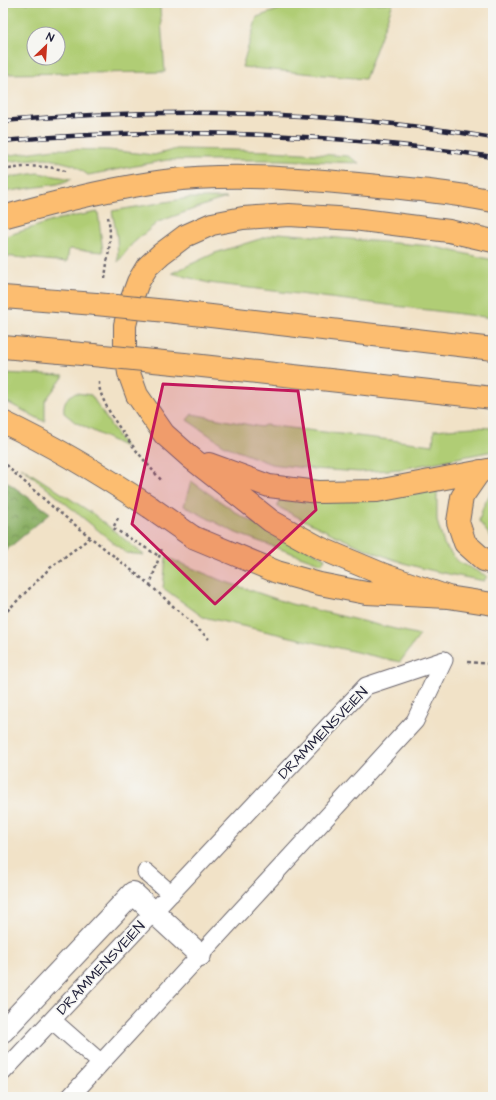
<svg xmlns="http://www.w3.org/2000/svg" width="496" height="1100" font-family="'Architects Daughter',sans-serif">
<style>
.grass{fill:#b0cd74;stroke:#697858;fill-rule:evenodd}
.forest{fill:url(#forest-crowns);stroke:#576950}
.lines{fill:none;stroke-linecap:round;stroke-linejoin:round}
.service-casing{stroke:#6a656c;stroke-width:19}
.pedestrian-casing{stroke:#6a656c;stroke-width:24}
.trunk-casing{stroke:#6a656c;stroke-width:24}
.path{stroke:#6a656c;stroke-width:2.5;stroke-dasharray:3 3;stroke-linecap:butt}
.service{stroke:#fff;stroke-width:17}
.pedestrian{stroke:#fff;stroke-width:22}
.trunk{stroke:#fcbd6f;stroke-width:22}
.rail-casing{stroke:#22223b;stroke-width:4.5}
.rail{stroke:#f6f6f2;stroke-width:3;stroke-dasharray:9;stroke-linecap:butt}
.trunk-bridge-casing{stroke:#6a656c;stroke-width:24;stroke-linecap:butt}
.trunk-bridge{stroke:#fcbd6f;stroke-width:22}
.marked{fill:#c2185b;fill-opacity:0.2;stroke:#c2185b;stroke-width:3;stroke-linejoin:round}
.labels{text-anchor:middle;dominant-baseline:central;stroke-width:3.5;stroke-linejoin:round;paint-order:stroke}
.street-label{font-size:15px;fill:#22223b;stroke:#f6f6f2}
</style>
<defs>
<pattern id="forest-crowns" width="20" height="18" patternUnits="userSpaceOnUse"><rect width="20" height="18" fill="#8cb066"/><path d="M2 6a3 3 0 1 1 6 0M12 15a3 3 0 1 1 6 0" fill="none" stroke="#728f55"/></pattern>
</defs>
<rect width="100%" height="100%" fill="#f6f6f2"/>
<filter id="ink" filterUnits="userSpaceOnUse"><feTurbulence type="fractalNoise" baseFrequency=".025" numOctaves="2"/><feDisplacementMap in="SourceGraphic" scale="8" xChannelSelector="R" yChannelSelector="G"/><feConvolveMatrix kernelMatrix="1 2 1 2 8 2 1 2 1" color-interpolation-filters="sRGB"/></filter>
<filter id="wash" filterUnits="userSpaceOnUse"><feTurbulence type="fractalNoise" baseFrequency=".012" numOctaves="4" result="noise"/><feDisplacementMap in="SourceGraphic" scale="16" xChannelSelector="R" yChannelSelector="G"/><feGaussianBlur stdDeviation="0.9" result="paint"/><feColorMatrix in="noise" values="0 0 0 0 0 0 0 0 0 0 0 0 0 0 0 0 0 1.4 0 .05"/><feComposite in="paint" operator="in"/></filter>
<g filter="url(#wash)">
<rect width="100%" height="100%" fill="#f1e2c7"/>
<!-- grass -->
<path class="grass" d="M 3,3 L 166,3 L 160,8 L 165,72 L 3,74 ZM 34,34 L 58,34 L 58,58 L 34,58 Z
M 298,3 L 393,3 L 365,79 L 242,67 L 257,17 Z
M 54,149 L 108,150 L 154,155 L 177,149 L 234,150 L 272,151 L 348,156 L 359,163 L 281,160 L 167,160 L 88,175 L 74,165 L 46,158 L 3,162 L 3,156 Z
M 38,173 L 72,179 L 58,184 L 3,192 L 3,178 Z
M 189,198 L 227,198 L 213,202 L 158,222 L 132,244 L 118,262 L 117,237 L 112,211 Z
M 98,212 L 103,252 L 69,249 L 67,262 L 3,256 L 3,237 L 59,219 Z
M 279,233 L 431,246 L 493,260 L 493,318 L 209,283 L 172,273 L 215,253 Z
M 3,373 L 64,376 L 45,401 L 45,422 L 3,400 Z
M 76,393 L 91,395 L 125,447 L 75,422 L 64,413 C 63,402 66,397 76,393 Z
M 192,414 L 261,427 L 265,425 L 433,445 L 434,430 L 473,427 L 493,428 L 493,451 L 402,469 L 360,472 L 314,469 L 271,464 L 225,446 L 187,420 Z
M 21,467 L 92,513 L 144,555 L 126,553 Z
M 191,481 L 241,516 L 325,558 L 322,564 L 236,533 L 184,506 Z
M 437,491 L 437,521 L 444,544 L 457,561 L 487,576 L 484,581 C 454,575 423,570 395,560 C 354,546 316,526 278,507 L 279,498 L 328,502 Z
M 491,492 L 493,492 L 493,540 L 479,521 L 483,507 Z
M 166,557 L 220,580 L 291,604 L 420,635 L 400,662 L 203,617 L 163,588 Z"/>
<!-- forest -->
<path class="forest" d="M 3,479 L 50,513 L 3,553 Z"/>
</g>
<g filter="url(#ink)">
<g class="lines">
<defs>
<path id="service" d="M 146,872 L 171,894
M 101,1063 L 415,721 L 444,660
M 3,1072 L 52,1020
M 70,1097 L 101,1063 L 52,1020 L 366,686 L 444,660"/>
<path id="pedestrian" d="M 3,1031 L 133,893 L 200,955"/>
<path id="trunk" d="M 3,217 C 56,202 110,188 165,181 C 227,173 296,178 358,184 C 403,188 449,192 493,201
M 3,297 L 96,304
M 177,312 L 493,349
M 3,347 L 93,355
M 184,364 L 493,398
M 3,422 C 54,446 102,475 150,507
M 209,464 L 269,486 L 318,492 L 377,491 L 493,469
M 480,471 L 462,497 L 458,522 L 465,543 L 484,560 L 493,563
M 193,537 L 277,572 L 320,584 L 366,593 L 448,597 L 493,604
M 448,597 L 382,574 L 320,548 L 271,521 L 190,457 L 164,434 L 137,395 L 129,373 L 125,348 L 125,325 L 131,301 L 138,282 L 147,267 L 161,254 L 185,236 L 212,224 L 243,218 L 289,215 L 354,219 L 449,231 L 493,241"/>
</defs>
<!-- service casing -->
<use href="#service" class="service-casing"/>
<!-- pedestrian casing -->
<use href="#pedestrian" class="pedestrian-casing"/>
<!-- trunk casing -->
<use href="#trunk" class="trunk-casing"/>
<!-- path -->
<path class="path" d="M 3,170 C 25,166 47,164 68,172
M 105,279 C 107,257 113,240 108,217
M 99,382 C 98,407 145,462 162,481
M 3,460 L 11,470 L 54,508 L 150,585 L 162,548
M 118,518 L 113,528 L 159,556
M 150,585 L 209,639
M 3,615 L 50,568 L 91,537
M 468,662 L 493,664"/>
<!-- service -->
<use href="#service" class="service"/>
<!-- pedestrian -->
<use href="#pedestrian" class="pedestrian"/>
<!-- trunk -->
<use href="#trunk" class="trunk"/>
<defs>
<path id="rail" d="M 3,121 C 166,107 331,110 493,138
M 3,141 C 166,126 331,133 493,157"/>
</defs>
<!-- rail casing -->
<use href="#rail" class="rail-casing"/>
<!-- rail -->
<use href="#rail" class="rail"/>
<defs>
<path id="trunk-bridge" d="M 96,304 L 177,312
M 93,355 L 184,364
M 150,507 L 193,537"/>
</defs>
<!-- trunk-bridge casing -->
<use href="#trunk-bridge" class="trunk-bridge-casing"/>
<!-- trunk-bridge -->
<use href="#trunk-bridge" class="trunk-bridge"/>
</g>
</g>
<!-- marked area -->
<path class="marked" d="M 163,384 L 298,391 L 316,510 L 215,604 L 132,524 Z"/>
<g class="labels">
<!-- street labels -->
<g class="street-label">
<text transform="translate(323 733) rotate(-46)">DRAMMENSVEIEN</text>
<text transform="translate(101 968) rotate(-47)">DRAMMENSVEIEN</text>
</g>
</g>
<!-- margin -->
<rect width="496" height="1100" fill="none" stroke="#f6f6f2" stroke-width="16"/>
<!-- north arrow -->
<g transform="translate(46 46) rotate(25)"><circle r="19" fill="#f6f6f2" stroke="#a1a1a9"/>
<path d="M0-3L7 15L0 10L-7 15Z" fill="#c8321e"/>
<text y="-6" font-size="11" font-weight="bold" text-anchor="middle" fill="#22223b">N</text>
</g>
</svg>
